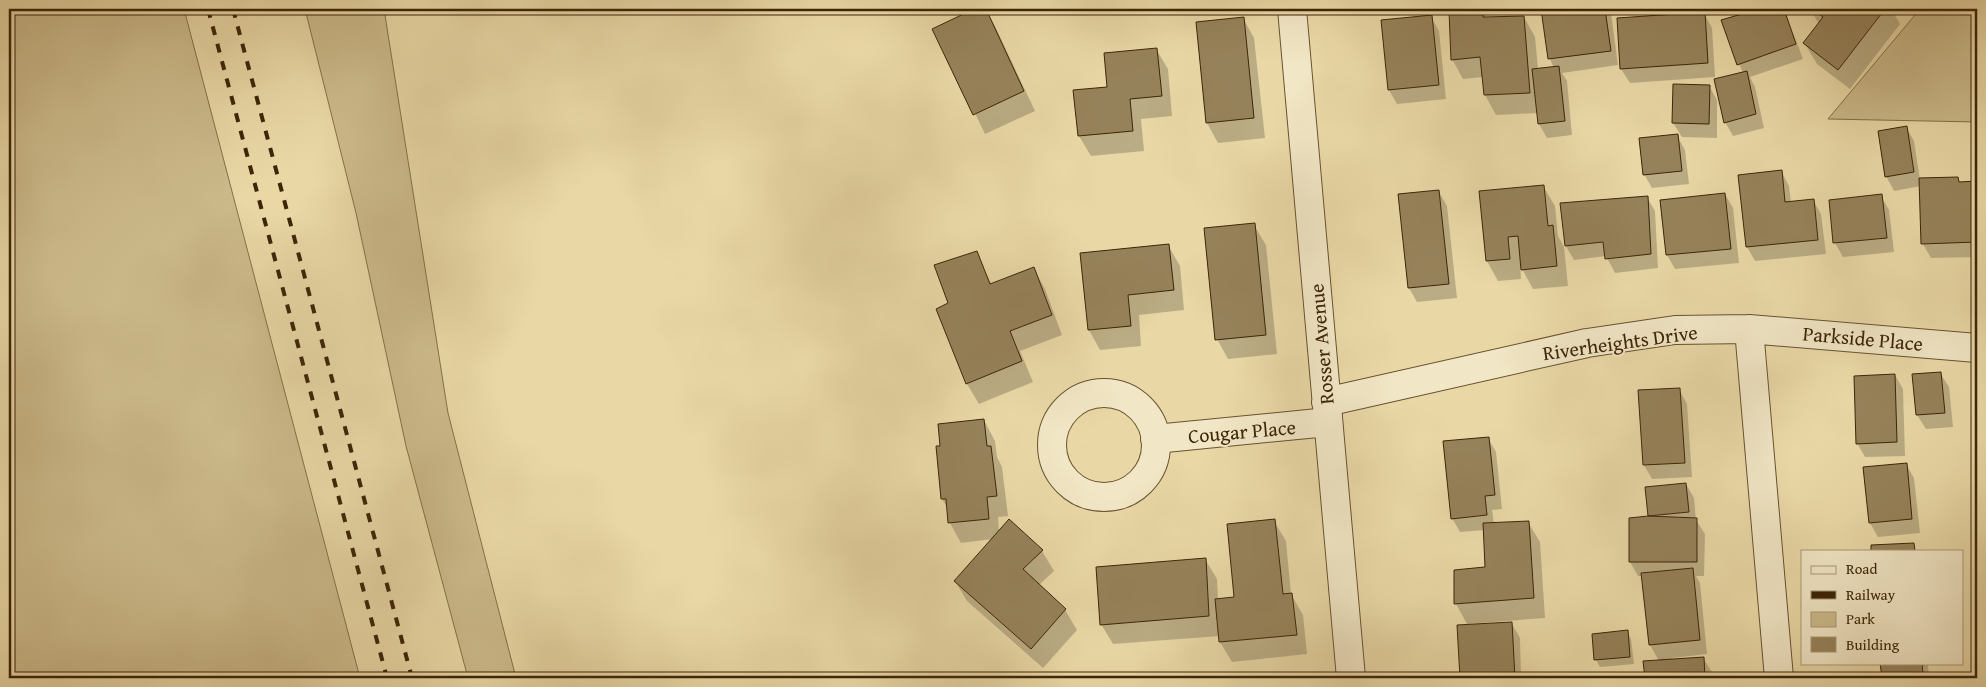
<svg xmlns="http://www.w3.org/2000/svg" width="1986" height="687" font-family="'Gentium Book Plus',serif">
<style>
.green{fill:#ccba8b;stroke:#84704a}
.shadow{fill:#0003}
.building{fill:#96825a;stroke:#3d2508}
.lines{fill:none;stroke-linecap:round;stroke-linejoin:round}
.street-casing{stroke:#685230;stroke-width:30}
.street{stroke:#f1e6c5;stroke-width:28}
.rail{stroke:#3d2508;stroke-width:4;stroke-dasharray:9 9;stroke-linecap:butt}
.labels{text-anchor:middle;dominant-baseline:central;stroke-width:4;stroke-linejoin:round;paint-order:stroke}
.street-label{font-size:20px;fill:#3d2508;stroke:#f1e6c5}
</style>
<rect width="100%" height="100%" fill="#e9d8a6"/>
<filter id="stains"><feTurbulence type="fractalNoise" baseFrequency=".004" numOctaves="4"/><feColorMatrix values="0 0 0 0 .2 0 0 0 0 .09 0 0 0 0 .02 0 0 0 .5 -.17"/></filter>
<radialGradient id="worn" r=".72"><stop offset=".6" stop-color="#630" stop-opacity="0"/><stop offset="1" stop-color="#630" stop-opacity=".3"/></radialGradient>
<!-- green -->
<path class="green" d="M 9,9 L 184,9 L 360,678 L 9,678 Z
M 305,9 L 384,9 L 448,413 L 516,678 L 468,678 L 406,446 L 356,213 Z
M 1920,9 L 1977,9 L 1977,122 L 1828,119 Z"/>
<!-- shadow -->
<path class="shadow" d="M 977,9 L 985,9 L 995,26 L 1035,111 L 985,134 L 934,29 Z
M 1482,9 L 1487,18 L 1524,17 L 1535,37 L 1538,69 L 1554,68 L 1550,59 L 1543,9 L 1608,9 L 1611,13 L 1618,65 L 1562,73 L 1567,81 L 1572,135 L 1547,138 L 1539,124 L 1538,113 L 1496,115 L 1485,95 L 1483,77 L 1463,79 L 1452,59 L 1450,12 Z
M 1763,9 L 1784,9 L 1803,59 L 1750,77 L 1755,87 L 1764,128 L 1733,136 L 1725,122 L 1743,73 L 1722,21 Z
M 1810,9 L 1891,9 L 1900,24 L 1850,89 L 1817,64 L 1805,44 L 1819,24 Z
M 1704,13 L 1712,28 L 1715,77 L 1630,83 L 1621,69 Z
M 1431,17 L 1439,31 L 1446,99 L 1397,104 L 1389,90 L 1382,21 Z
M 1243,18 L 1254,38 L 1265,138 L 1218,143 L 1207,123 L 1197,23 Z
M 1156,49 L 1168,69 L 1172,116 L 1141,119 L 1144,151 L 1091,156 L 1079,136 L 1075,92 L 1108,88 Z
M 1709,86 L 1717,100 L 1717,138 L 1682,137 L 1673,123 Z
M 1906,127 L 1914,141 L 1920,180 L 1958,178 L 1960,183 L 1977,183 L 1977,257 L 1931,258 L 1923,244 L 1921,186 L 1894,191 L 1886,176 Z
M 1677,136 L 1685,150 L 1689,184 L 1652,188 L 1644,174 Z
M 1781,171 L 1789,186 L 1791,202 L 1813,200 L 1821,214 L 1826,254 L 1755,261 L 1747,247 L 1740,176 Z
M 1543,186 L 1555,206 L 1558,236 L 1564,247 L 1568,286 L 1533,289 L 1520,265 L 1521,279 L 1498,281 L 1487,261 Z
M 1439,192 L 1447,206 L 1457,298 L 1417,302 L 1409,288 L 1400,195 Z
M 1725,194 L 1733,208 L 1739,263 L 1675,269 L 1667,255 L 1662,201 Z
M 1881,196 L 1889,210 L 1894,252 L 1843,257 L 1835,243 Z
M 1647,197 L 1655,211 L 1658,268 L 1615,273 L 1606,256 L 1574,260 L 1566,246 Z
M 1254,225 L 1266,245 L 1277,354 L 1228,359 L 1217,339 Z
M 1168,245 L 1180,266 L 1184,310 L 1139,315 L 1141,346 L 1100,350 L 1089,330 L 1081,254 Z
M 976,253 L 992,285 L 1034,269 L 1045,289 L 1062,335 L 1020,351 L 1033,382 L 979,404 L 967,384 L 938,310 L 950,304 Z
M 1940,373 L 1949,387 L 1953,427 L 1926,429 L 1917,415 L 1914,376 Z
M 1895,375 L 1903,389 L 1905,456 L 1865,457 L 1857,443 Z
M 1679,389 L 1687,404 L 1692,477 L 1652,479 L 1644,465 Z
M 984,420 L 995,441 L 997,457 L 1002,467 L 1008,516 L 998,517 L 999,532 L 1009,521 L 1042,551 L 1054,571 L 1039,585 L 1065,610 L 1077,630 L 1043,668 L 967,601 L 955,581 L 993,539 L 961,543 L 950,523 L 948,509 L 942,499 L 937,447 L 942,447 Z
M 1488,438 L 1496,452 L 1502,509 L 1492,510 L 1494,524 L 1528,522 L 1540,542 L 1545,618 L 1467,624 L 1456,604 L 1486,568 L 1485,530 L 1460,532 L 1452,518 Z
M 1906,464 L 1914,478 L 1920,533 L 1878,537 L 1870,523 Z
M 1686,484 L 1694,498 L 1696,520 L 1705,534 L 1704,576 L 1696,576 L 1700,583 L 1707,654 L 1672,658 L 1673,660 L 1703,658 L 1712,672 L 1712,678 L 1646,678 L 1645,662 L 1659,661 L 1650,645 L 1643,576 L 1638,576 L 1630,562 L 1650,517 L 1647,488 Z
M 1274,521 L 1286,541 L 1291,594 L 1303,615 L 1307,654 L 1232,662 L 1220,642 L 1220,636 L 1113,644 L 1101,624 L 1205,559 L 1217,579 L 1218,600 L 1235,598 Z
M 1512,624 L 1520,638 L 1521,678 L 1462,678 L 1458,627 Z
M 1627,632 L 1631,639 L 1634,664 L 1600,667 L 1596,660 L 1593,635 Z
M 1882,663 L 1928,663 L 1929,678 L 1883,678 Z"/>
<!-- building -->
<path class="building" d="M 974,9 L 986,9 L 1024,91 L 973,115 L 932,29 Z
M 1483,9 L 1483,17 L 1524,16 L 1530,93 L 1484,95 L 1480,57 L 1451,60 L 1449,11 Z
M 1541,9 L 1605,9 L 1611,51 L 1548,59 Z
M 1759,9 L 1784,9 L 1796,44 L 1737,65 L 1721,20 Z
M 1812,9 L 1885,9 L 1838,70 L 1803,43 L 1823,17 Z
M 1705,12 L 1708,63 L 1620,69 L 1617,18 Z
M 1432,15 L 1439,85 L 1388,90 L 1381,20 Z
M 1244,17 L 1254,118 L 1206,123 L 1196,22 Z
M 1157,48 L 1162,96 L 1130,99 L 1133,131 L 1078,136 L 1073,90 L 1107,87 L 1104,53 Z
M 1559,66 L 1565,121 L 1538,124 L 1532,69 Z
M 1747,71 L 1756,114 L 1724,123 L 1714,79 Z
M 1673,84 L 1710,85 L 1709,124 L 1672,123 Z
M 1907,126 L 1914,172 L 1885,177 L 1878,131 Z
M 1678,134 L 1682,171 L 1643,175 L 1639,138 Z
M 1782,170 L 1785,202 L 1814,199 L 1818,240 L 1746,247 L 1738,175 Z
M 1958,177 L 1959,182 L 1977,181 L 1977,242 L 1921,244 L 1919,178 Z
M 1544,185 L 1548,226 L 1553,225 L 1557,266 L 1521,270 L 1518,236 L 1508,237 L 1510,259 L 1486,261 L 1479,191 Z
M 1439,190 L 1449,284 L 1408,288 L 1398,194 Z
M 1725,193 L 1731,249 L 1666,255 L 1660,200 Z
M 1882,194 L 1887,238 L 1833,243 L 1829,200 Z
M 1648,196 L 1651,254 L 1605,259 L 1603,242 L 1565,246 L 1560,203 Z
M 1255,223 L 1266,335 L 1215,340 L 1204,228 Z
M 1169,244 L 1174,290 L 1128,295 L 1131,326 L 1088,330 L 1080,253 Z
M 977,251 L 990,284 L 1034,267 L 1052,315 L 1010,331 L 1022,361 L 966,384 L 936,309 L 948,303 L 934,265 Z
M 1941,372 L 1945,413 L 1916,415 L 1912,374 Z
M 1895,374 L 1897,442 L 1856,444 L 1854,376 Z
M 1680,388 L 1685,463 L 1643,465 L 1638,390 Z
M 984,419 L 987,446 L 991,446 L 997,496 L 987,497 L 989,519 L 948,523 L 946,499 L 941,499 L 936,446 L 940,446 L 938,424 Z
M 1489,437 L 1495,495 L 1485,496 L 1487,515 L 1451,519 L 1443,441 Z
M 1907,463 L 1912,519 L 1869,523 L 1863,467 Z
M 1686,483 L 1689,512 L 1648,516 L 1645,487 Z
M 1648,516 L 1697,518 L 1697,562 L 1629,562 L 1629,518 Z
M 1009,519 L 1043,550 L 1023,569 L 1066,609 L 1031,649 L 954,581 Z
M 1275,519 L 1283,594 L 1292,593 L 1297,635 L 1219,642 L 1215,599 L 1234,597 L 1227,524 Z
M 1529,521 L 1534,598 L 1454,604 L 1454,570 L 1485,567 L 1483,523 Z
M 1914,543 L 1915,551 L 1871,551 L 1871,545 Z
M 1206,558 L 1209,616 L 1100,625 L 1096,567 Z
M 1693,568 L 1700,640 L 1649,645 L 1641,573 Z
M 1512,622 L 1515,678 L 1460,678 L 1457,625 Z
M 1628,630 L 1630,657 L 1594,660 L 1592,634 Z
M 1704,657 L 1705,678 L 1645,678 L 1643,661 Z
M 1880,663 L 1922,663 L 1923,674 L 1882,678 Z"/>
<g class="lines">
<defs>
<path id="street" d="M 1292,9 L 1351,678
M 1749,329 L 1779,678
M1052 445a52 52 0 1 1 104 0a52 52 0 1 1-104 0Z
M 1326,402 L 1587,343 L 1675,330 L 1749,329 L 1977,348
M 1155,439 L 1328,422"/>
</defs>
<!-- street casing -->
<use href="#street" class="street-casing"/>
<!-- street -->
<use href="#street" class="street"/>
<!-- rail -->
<path class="rail" d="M 208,9 L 387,678
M 233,9 L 412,678"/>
</g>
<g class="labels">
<!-- street labels -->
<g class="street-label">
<text transform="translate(1863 338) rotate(5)">Parkside Place</text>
<text transform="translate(1620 342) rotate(-8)">Riverheights Drive</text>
<text transform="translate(1321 344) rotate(-95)">Rosser Avenue</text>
<text transform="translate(1242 431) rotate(-5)">Cougar Place</text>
</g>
</g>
<!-- margin -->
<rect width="1986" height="687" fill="none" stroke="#e9d8a6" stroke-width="30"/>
<rect x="10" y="10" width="1966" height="667" fill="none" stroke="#3d2508" stroke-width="2.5"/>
<rect x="15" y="15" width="1956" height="657" fill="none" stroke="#3d2508"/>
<!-- legend -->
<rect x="1801" y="550" width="162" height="115" fill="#f1e6c5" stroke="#a99979"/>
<rect x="1811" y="566" width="25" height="8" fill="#f1e6c5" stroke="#a99979"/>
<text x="1846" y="574" font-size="15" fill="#3d2508">Road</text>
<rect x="1811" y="591" width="25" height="8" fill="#3d2508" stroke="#a99979"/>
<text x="1846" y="600" font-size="15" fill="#3d2508">Railway</text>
<rect x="1811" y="612" width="25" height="15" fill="#ccba8b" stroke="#a99979"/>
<text x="1846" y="624" font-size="15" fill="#3d2508">Park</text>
<rect x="1811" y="637" width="25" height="15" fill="#96825a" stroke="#a99979"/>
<text x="1846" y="650" font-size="15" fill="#3d2508">Building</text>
<rect width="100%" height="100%" filter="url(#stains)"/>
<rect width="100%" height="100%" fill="url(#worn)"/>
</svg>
